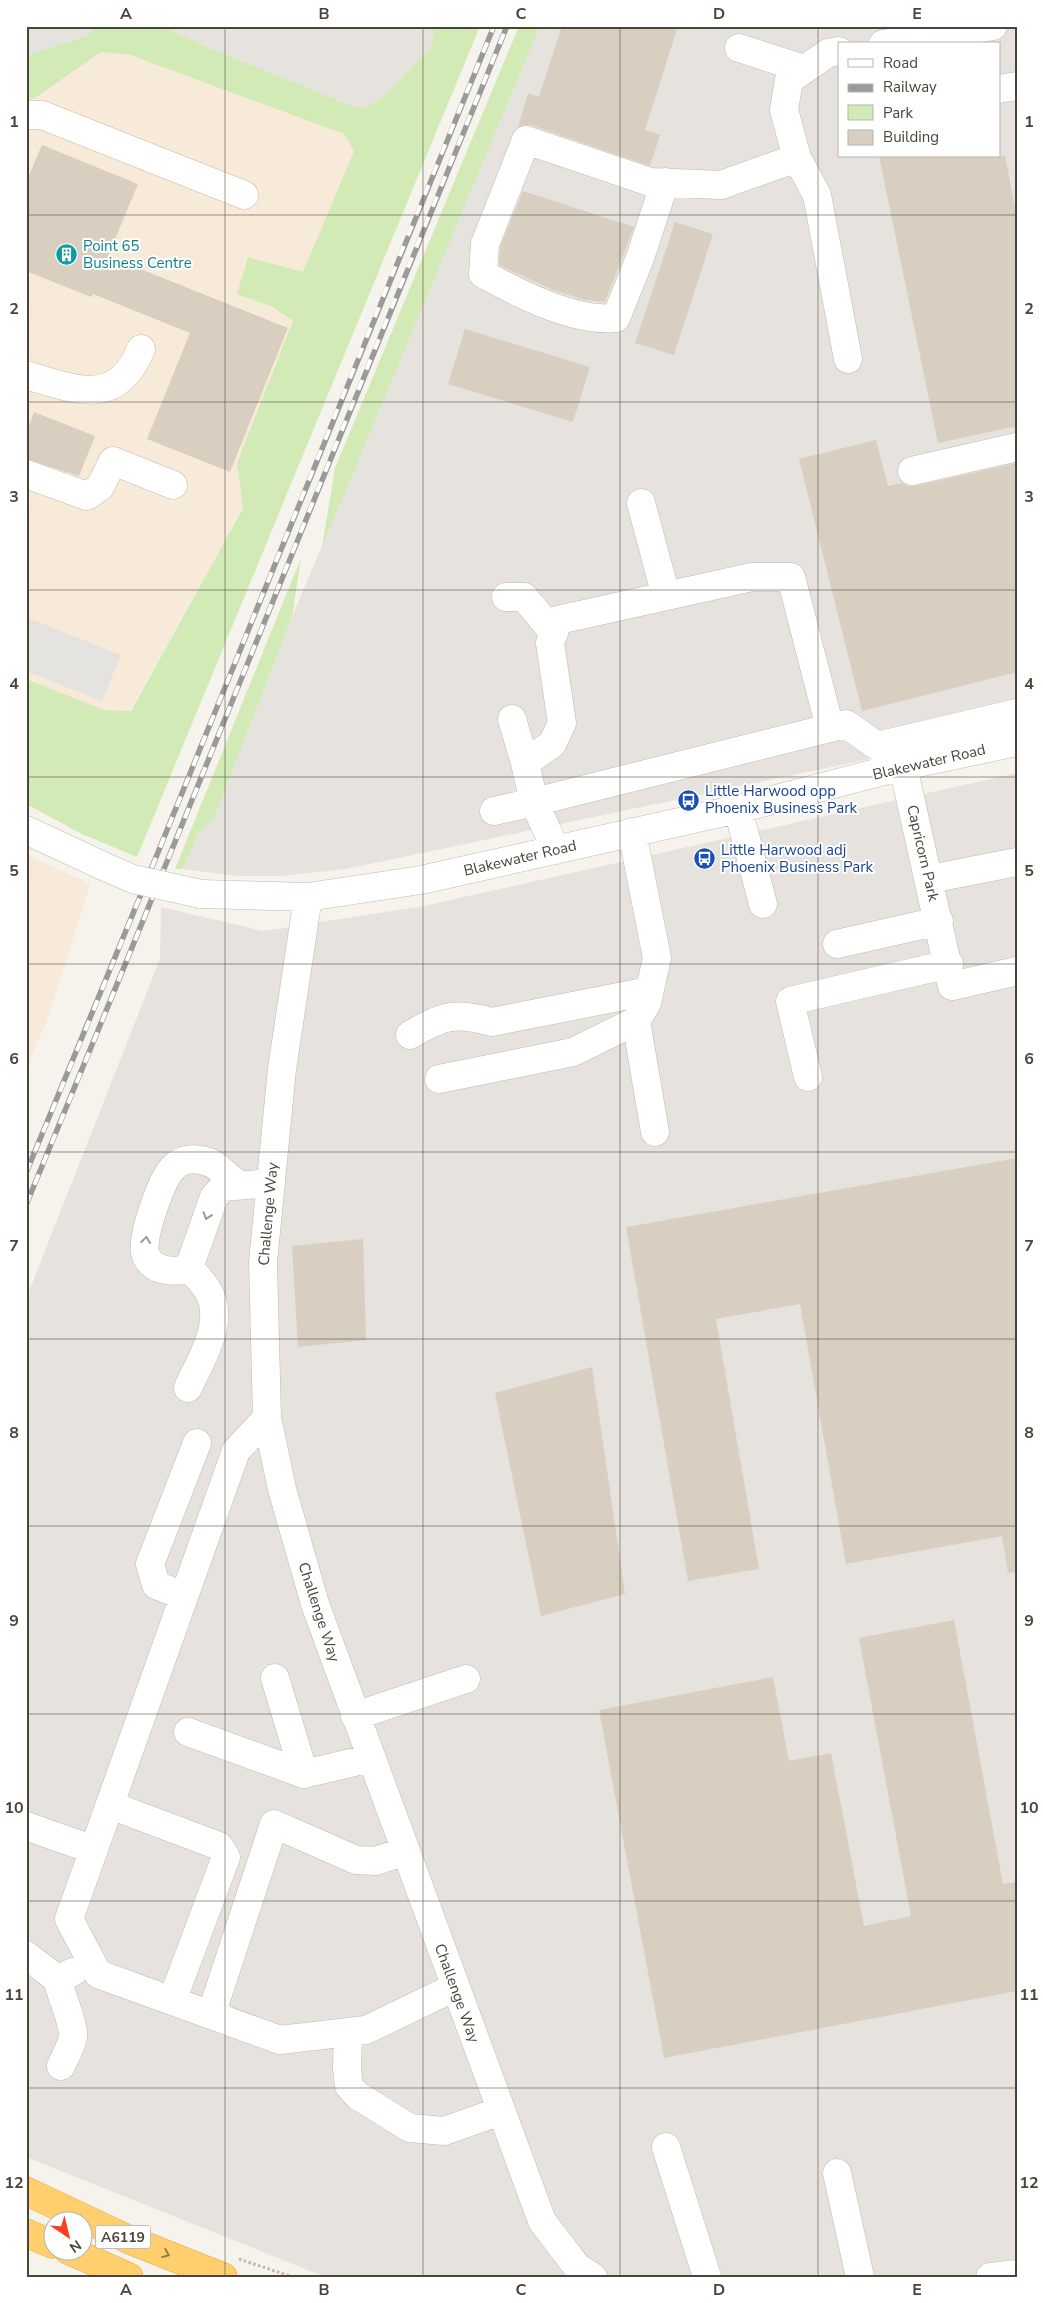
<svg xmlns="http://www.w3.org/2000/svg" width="1043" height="2303" font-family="'Nunito Sans',sans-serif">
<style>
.commercial{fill:#f7ead8}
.industrial{fill:#e6e2dd;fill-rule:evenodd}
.green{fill:#d2eab5}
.parking{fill:#e5e3e0}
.building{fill:#d8cfc1}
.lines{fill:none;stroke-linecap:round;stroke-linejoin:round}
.minor-casing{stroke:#c2bbae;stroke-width:29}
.highway-casing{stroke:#e0a43c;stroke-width:29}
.path{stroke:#c4b79f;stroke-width:3;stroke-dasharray:2.5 2.5;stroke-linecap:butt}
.minor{stroke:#fff;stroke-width:28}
.highway{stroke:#ffcf6e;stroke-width:28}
.rail-casing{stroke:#9a9a9a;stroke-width:5.5}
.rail{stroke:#fff;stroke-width:4;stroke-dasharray:11;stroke-linecap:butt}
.minor-bridge-casing{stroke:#c2bbae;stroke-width:29;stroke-linecap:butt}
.minor-bridge{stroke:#fff;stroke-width:28}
.oneway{stroke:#9c9892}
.oneway2{stroke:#937c4e}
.grid{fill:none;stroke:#4b4439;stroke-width:1;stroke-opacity:0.55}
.labels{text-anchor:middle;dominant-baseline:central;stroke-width:4;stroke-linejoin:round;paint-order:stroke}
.shield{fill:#fff;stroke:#817c74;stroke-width:1}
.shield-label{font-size:14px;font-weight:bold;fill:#4b4439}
.culture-label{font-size:15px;fill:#0d838f;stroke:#fff;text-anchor:start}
.street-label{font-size:15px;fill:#4b4439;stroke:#fff}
.transit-label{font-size:15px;fill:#164399;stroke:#fff;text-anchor:start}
.neatline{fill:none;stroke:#4b4439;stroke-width:2}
.grid-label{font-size:16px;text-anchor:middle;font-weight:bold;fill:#4b4439}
</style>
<rect width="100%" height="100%" fill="#f6f3ec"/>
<!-- commercial -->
<path class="commercial" d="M 101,52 L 130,55 L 344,134 L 354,151 L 303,272 L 248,257 L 243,273 L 303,298 L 237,463 L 243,507 L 130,711 L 104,710 L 26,679 L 26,101 L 35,98 Z
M 26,854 L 90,884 L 49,1016 L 26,1069 Z"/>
<!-- industrial -->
<path class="industrial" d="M 26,26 L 95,26 L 89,36 L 26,56 Z
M 162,26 L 424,26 L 435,33 L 429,50 L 385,95 L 365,108 L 352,106 L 209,48 Z
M 540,26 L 1017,26 L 1017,728 L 346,869 L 281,876 L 236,876 L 183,869 L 198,834 L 215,816 L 292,617 ZM 839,44 L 999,44 L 999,156 L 839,156 Z
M 1017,773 L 1017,2277 L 325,2277 L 26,2157 L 26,1299 L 160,959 L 161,907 L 263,931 L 424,906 Z"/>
<!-- green -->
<path class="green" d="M 95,26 L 162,26 L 209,48 L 352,106 L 365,108 L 385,95 L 429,50 L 435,33 L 424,26 L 480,26 L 137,857 L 82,834 L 26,804 L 26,679 L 104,710 L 131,711 L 243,508 L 237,463 L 293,321 L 273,307 L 237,294 L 248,257 L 303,272 L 354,151 L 344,134 L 130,55 L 101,52 L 35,98 L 26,101 L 26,56 L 88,36 Z
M 519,26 L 540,26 L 322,547 L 335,468 Z
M 301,558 L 292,617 L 215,816 L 198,834 L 183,869 L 175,869 Z"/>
<!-- parking -->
<path class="parking" d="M 687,26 L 792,26 L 788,42 L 686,30 Z
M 26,617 L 121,655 L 102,701 L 26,671 Z"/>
<!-- building -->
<path class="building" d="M 562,26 L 678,26 L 645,130 L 660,135 L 650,166 L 531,125 L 524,125 L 518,127 L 528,93 L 539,97 Z
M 42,145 L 138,184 L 108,256 L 288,328 L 230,472 L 147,439 L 190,333 L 93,294 L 91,297 L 26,271 L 26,182 Z
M 879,156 L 1005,156 L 1017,219 L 1017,426 L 938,443 Z
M 523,191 L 634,227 L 605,302 L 585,300 L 553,290 L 499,265 L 500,247 Z
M 675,222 L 713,234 L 674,355 L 635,343 Z
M 465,329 L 590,367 L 573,422 L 448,384 Z
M 34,412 L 95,436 L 79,476 L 26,459 L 26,421 L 30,423 Z
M 876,440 L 888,486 L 902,483 L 908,486 L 915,486 L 1017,463 L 1017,672 L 862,711 L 799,459 Z
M 1017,1158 L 1017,1572 L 1008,1573 L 1002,1536 L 846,1564 L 800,1304 L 716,1319 L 759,1569 L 688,1581 L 626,1227 Z
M 363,1239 L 366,1340 L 298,1347 L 292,1246 Z
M 592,1367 L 625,1594 L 541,1616 L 495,1393 Z
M 954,1620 L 1003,1884 L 1017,1882 L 1017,1991 L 664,2058 L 599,1710 L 773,1677 L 789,1761 L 831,1753 L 864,1926 L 911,1916 L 859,1638 Z"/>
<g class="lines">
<defs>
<path id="minor" d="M 883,44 L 993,26
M 739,48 L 804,69
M 999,89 L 1017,86
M 26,115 L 42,115 L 244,195
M 797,158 L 817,195 L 848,359
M 665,182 L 640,258 L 616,318 C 573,322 520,294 483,274 L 485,244 L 526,140 L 650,182 L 721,185 L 797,158 L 784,110 L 789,80 L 828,53 L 839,51
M 26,375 C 75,389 116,409 141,349
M 912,471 L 1017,447
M 26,474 L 87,496 L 100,487 L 113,461 L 173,485
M 641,503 L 666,596
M 506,597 L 524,597 L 554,633
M 512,719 L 525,763
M 903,766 L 952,986 L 1017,971
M 738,809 L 763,904
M 494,811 L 534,802 L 525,763 L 552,744 L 562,723 L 550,643 L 558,620 L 752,577 L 791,577 L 830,728
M 26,830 L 103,866
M 632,832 L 657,958 L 647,1003 L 636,1021 L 655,1132
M 556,850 L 534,802 L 846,724 L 877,746 L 1017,713
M 930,879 L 1017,862
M 201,894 L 308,897 L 421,880 L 742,808 L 903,766 L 1017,742
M 308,897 L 282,1069 L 263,1262 L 267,1418 L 282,1489 L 315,1604 L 542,2221 L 577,2267 L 593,2277
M 837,944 L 939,921
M 410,1035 C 444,1015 454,1012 492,1022 L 649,991
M 808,1077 L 790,1001 L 949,964
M 439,1079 L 573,1052 L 636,1021
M 238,1184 C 225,1176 216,1161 200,1160 C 189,1158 180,1160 172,1169 C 161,1181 142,1235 145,1252 C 149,1272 175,1273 189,1268 L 214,1197 L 223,1187 L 271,1183
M 188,1388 C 201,1359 227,1320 207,1289 C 202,1281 195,1274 189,1268
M 267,1418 L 236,1451 L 69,1919 L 98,1974 L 280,2040 L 366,2030 L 455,1987
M 184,1596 L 156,1585 L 150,1564 L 197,1443
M 275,1678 L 304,1774
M 355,1716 L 466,1679
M 188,1732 L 304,1774 L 371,1758
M 110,1805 L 219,1846 L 226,1857 L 172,2001
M 26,1826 L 94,1850
M 26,1955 L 57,1979 L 73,1972
M 57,1979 C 61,1995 74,2023 73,2037 C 71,2047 65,2057 61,2066
M 211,2015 L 274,1824 L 356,1860 L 376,1861 L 405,1851
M 348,2032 L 347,2068 L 349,2086 L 358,2096 L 410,2128 L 444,2131 L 501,2111
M 666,2147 L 707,2277
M 837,2173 L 860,2277
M 990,2277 L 1017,2274"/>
<path id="highway" d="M 26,2191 L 130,2240 L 223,2277
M 26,2233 L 52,2244
M 68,2250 L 129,2277"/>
</defs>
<!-- minor casing -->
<use href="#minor" class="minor-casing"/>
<!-- highway casing -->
<use href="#highway" class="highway-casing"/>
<!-- path -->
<path class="path" d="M 239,2259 L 293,2277"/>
<!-- minor -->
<use href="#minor" class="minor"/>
<!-- highway -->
<use href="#highway" class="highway"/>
<defs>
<path id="rail" d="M 26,1173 C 185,792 336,408 494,26
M 26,1205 C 189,813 345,418 507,26"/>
</defs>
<!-- rail casing -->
<use href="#rail" class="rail-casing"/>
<!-- rail -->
<use href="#rail" class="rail"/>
<defs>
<path id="minor-bridge" d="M 103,866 L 133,879 L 201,894"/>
</defs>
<!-- minor-bridge casing -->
<use href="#minor-bridge" class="minor-bridge-casing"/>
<!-- minor-bridge -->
<use href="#minor-bridge" class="minor-bridge"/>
</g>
<!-- one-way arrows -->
<defs><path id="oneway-chevron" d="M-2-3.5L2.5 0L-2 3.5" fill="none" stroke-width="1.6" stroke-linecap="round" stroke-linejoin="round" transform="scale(1.25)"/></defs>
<g class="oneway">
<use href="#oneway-chevron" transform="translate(207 1216) rotate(109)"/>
<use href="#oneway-chevron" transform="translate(146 1240) rotate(-83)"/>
</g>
<use class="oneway2" href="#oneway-chevron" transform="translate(166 2254) rotate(22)"/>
<!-- grid -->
<path class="grid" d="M 225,26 L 225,2277M 423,26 L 423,2277M 620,26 L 620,2277M 818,26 L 818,2277M 26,215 L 1017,215M 26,402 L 1017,402M 26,590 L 1017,590M 26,777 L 1017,777M 26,964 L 1017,964M 26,1152 L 1017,1152M 26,1339 L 1017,1339M 26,1526 L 1017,1526M 26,1714 L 1017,1714M 26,1901 L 1017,1901M 26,2088 L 1017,2088"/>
<!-- icons -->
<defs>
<symbol id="building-disc" viewBox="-11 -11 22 22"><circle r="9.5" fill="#0f9aa8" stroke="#fff"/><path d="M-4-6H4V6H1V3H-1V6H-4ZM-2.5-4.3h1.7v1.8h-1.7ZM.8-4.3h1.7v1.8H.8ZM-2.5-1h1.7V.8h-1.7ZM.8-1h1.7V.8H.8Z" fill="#fff"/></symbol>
<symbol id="bus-disc" viewBox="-11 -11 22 22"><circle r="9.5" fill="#1a4fb4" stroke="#fff"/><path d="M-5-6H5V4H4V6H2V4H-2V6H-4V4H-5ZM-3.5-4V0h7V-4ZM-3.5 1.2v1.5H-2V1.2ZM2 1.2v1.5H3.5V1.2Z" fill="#fff"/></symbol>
</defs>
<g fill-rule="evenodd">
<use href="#building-disc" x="54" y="242" width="25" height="25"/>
<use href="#bus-disc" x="676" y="788" width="25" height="25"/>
<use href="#bus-disc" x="692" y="846" width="25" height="25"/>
</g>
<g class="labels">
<!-- shield labels -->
<rect class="shield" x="95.5" y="2225.5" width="55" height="23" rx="4"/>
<g class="shield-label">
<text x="123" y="2237">A6119</text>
</g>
<!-- culture labels -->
<g class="culture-label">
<text x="83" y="246">Point 65<tspan x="83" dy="17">Business Centre</tspan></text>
</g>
<!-- street labels -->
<g class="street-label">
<text transform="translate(929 762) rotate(-13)">Blakewater Road</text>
<text transform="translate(923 853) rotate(77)">Capricorn Park</text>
<text transform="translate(520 858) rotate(-13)">Blakewater Road</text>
<text transform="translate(268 1214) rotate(-85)">Challenge Way</text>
<text transform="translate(319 1612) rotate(72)">Challenge Way</text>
<text transform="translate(457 1993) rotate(70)">Challenge Way</text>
</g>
<!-- transit labels -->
<g class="transit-label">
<text x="705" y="791">Little Harwood opp<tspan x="705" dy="17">Phoenix Business Park</tspan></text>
<text x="721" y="850">Little Harwood adj<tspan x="721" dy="17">Phoenix Business Park</tspan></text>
</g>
</g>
<!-- border -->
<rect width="1043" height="2303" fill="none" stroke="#ffffff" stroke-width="55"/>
<!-- legend -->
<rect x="838" y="42" width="162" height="115" fill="#ffffff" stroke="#b7b4b0"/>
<rect x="848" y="59" width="25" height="8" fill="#ffffff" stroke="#b7b4b0"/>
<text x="883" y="68" font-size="15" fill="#4b4439">Road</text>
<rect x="848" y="84" width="25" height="8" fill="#9a9a9a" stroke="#b7b4b0"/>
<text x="883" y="92" font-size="15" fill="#4b4439">Railway</text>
<rect x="848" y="105" width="25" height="15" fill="#d2eab5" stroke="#b7b4b0"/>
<text x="883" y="118" font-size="15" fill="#4b4439">Park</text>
<rect x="848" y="130" width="25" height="15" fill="#d8cfc1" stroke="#b7b4b0"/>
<text x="883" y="142" font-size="15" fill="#4b4439">Building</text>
<!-- north arrow -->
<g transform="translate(68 2236) rotate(145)"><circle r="24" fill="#ffffff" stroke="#b7b4b0"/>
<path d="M0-4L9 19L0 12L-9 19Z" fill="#fc3f1d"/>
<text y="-8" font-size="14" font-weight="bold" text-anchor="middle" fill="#4b4439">N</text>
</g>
<rect x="28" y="28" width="988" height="2248" class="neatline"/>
<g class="grid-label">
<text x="126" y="19">A</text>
<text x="324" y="19">B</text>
<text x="521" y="19">C</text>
<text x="719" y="19">D</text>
<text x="917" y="19">E</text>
<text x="14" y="127">1</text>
<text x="1029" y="127">1</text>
<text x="14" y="314">2</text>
<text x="1029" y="314">2</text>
<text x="14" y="502">3</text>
<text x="1029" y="502">3</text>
<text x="14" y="689">4</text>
<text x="1029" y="689">4</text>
<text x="14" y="876">5</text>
<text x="1029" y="876">5</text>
<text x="14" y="1064">6</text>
<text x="1029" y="1064">6</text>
<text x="14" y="1251">7</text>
<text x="1029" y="1251">7</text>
<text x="14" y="1438">8</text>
<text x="1029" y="1438">8</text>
<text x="14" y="1626">9</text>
<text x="1029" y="1626">9</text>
<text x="14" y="1813">10</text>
<text x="1029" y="1813">10</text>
<text x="14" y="2000">11</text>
<text x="1029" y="2000">11</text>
<text x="14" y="2188">12</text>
<text x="1029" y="2188">12</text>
<text x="126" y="2295">A</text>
<text x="324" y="2295">B</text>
<text x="521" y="2295">C</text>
<text x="719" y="2295">D</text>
<text x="917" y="2295">E</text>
</g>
</svg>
